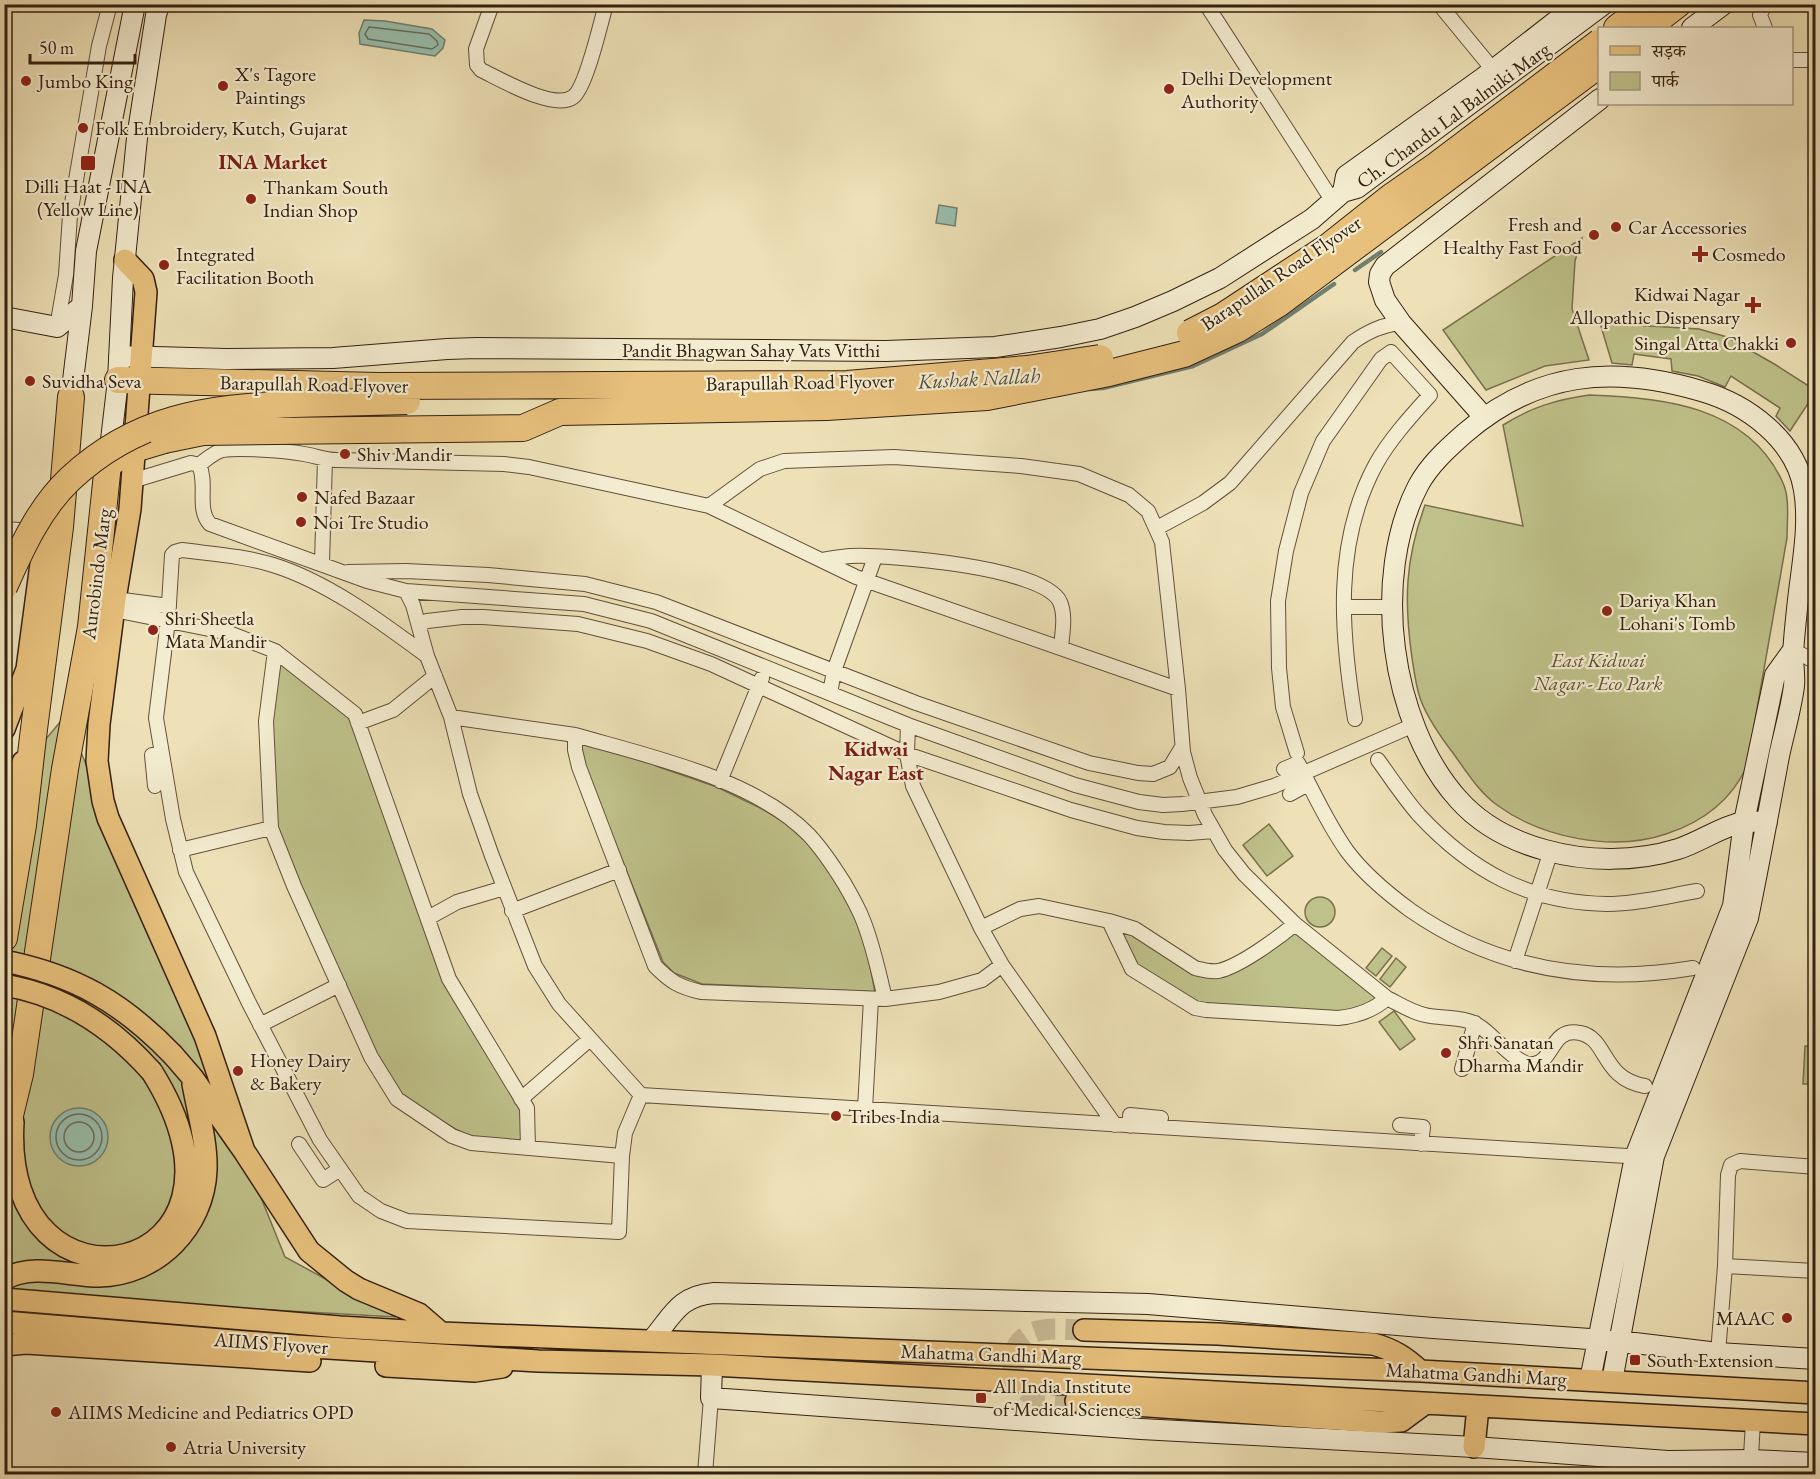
<svg xmlns="http://www.w3.org/2000/svg" width="1820" height="1479" font-family="'EB Garamond','Noto Serif Devanagari',serif">
<style>
.green{fill:#bfc18a;stroke:#7a704e;stroke-width:1.5}
.water{fill:#99bead;stroke:#717f6f;stroke-width:1.5}
.lines{fill:none;stroke-linecap:round;stroke-linejoin:round}
.shore{stroke:#666f5f;stroke-width:1.5}
.stream{stroke:#717f6f;stroke-width:4.5}
.primary-tunnel{stroke:#c9ba96;stroke-width:21;stroke-dasharray:21 10;stroke-linecap:butt}
.street-casing{stroke:#62503a;stroke-width:16}
.secondary-casing{stroke:#342011;stroke-width:22}
.primary-casing{stroke:#342011;stroke-width:24}
.highway-casing{stroke:#342011;stroke-width:28}
.street{stroke:#f4ecd0;stroke-width:14}
.secondary{stroke:#f4ecd0;stroke-width:20}
.primary{stroke:#e7c07c;stroke-width:21}
.highway{stroke:#e7c07c;stroke-width:26}
.primary-bridge-casing{stroke:#342011;stroke-width:24;stroke-linecap:butt}
.highway-bridge-casing{stroke:#342011;stroke-width:28;stroke-linecap:butt}
.primary-bridge{stroke:#e7c07c;stroke-width:21}
.highway-bridge{stroke:#e7c07c;stroke-width:26}
.poi-dot{fill:#8f2418;stroke:#f4ecd0;stroke-width:2}
.labels{text-anchor:middle;dominant-baseline:central;stroke-width:4.5;stroke-linejoin:round;paint-order:stroke}
.poi-label{font-size:20px;fill:#342011;stroke:#f4ecd0;text-anchor:start}
.street-label{font-size:20px;fill:#342011;stroke:#f4ecd0}
.park-label{font-size:20px;font-style:italic;fill:#5e5035;stroke:#f4ecd0}
.neighbourhood-label{font-size:21px;font-weight:bold;fill:#7a1f14;stroke:#f4ecd0}
.water-label{font-size:21px;font-style:italic;fill:#524f40;stroke:#f4ecd0}
</style>
<rect width="100%" height="100%" fill="#eee1b7"/>
<filter id="stains"><feTurbulence type="fractalNoise" baseFrequency=".00333" numOctaves="4"/><feColorMatrix values="0 0 0 0 .2 0 0 0 0 .09 0 0 0 0 .02 0 0 0 .5 -.17"/></filter>
<radialGradient id="worn" r=".72"><stop offset=".6" stop-color="#630" stop-opacity="0"/><stop offset="1" stop-color="#630" stop-opacity=".3"/></radialGradient>
<!-- green -->
<path class="green" d="M 1582,238 L 1575,261 L 1572,309 L 1589,360 L 1545,366 L 1486,390 L 1443,330 Z
M 1600,323 L 1699,329 L 1727,337 L 1776,365 L 1815,390 L 1815,393 L 1790,431 L 1776,416 L 1780,408 L 1731,376 L 1725,387 L 1698,376 L 1672,371 L 1671,359 L 1634,354 L 1632,365 L 1612,363 Z
M 1589,395 C 1662,397 1749,406 1783,483 C 1790,498 1787,521 1787,538 L 1747,766 C 1731,801 1703,822 1666,834 C 1613,852 1542,838 1497,805 C 1478,791 1466,771 1453,753 C 1440,736 1427,718 1420,698 C 1416,686 1414,671 1412,658 C 1404,601 1405,560 1425,505 L 1523,526 L 1503,425 C 1532,407 1555,400 1589,395 Z
M 278,658 L 351,718 L 427,932 L 522,1110 L 522,1141 L 472,1137 L 455,1129 L 401,1096 L 376,1056 L 276,828 L 269,721 Z
M 66,715 L 285,1257 L 396,1317 L 5,1295 L 4,789 Z
M 578,740 L 629,753 L 659,767 L 717,787 L 766,811 L 787,824 L 805,839 L 831,874 L 857,920 L 867,950 L 875,992 L 702,984 L 674,973 L 663,962 L 585,767 Z
M 1269,824 L 1293,856 L 1267,876 L 1243,845 Z
M1305 912a15 15 0 1 1 30 0a15 15 0 1 1-30 0Z
M 1116,927 L 1130,932 L 1207,976 L 1296,930 L 1380,1000 L 1353,1011 L 1336,1013 L 1194,1003 L 1132,962 Z
M 1382,948 L 1392,956 L 1376,976 L 1366,968 Z
M 1396,958 L 1406,967 L 1390,987 L 1380,979 Z
M 1394,1011 L 1415,1039 L 1400,1050 L 1379,1022 Z
M 1805,1046 L 1815,1047 L 1815,1084 L 1803,1084 Z"/>
<!-- water -->
<path class="water" d="M 364,20 L 385,21 L 432,29 L 445,40 L 443,48 L 435,56 L 360,44 L 359,33 Z
M 939,205 L 957,208 L 955,226 L 936,223 Z
M50 1137a29 29 0 1 1 58 0a29 29 0 1 1-58 0Z"/>
<g class="lines">
<!-- shore -->
<path class="shore" d="M 369,27 L 429,34 L 437,41 L 438,45 L 432,49 L 368,39 L 365,34 Z
M56 1137a23 23 0 1 1 46 0a23 23 0 1 1-46 0Z
M64 1137a15 15 0 1 1 30 0a15 15 0 1 1-30 0Z"/>
<!-- stream -->
<path class="stream" d="M 1355,270 L 1381,252
M 1089,389 L 1103,388 L 1193,366 L 1262,334 L 1334,284"/>
<!-- primary-tunnel -->
<path class="primary-tunnel" d="M 1076,1401 C 1062,1399 1044,1401 1031,1394 C 1008,1383 1006,1346 1030,1334 C 1045,1326 1067,1330 1084,1330"/>
<defs>
<path id="street" d="M 489,4 L 490,10 L 476,49 L 477,65 L 481,70 C 500,79 554,111 573,97 C 586,88 601,22 606,4
M 1206,4 L 1332,200
M 1439,4 L 1499,77
M 1765,4 L 1760,15 L 1765,28
M 4,11 L 7,4
M 1792,60 L 1816,60
M 57,327 L 66,275 L 70,215 L 99,46 L 110,4
M 199,465 C 207,459 214,452 223,450 C 239,447 288,451 304,454 C 316,456 325,460 337,460 L 504,464 L 529,467 L 709,506 L 856,577 L 1178,689
M 132,481 L 191,463 L 199,465 C 208,483 196,509 210,524 L 367,581 L 406,591 L 584,604 L 651,621 L 908,725 L 1075,785 L 1139,802 L 1163,805 L 1182,804 L 1237,797 L 1274,786 L 1414,725
M 709,506 L 760,469 L 784,461 L 894,457 L 1021,466 L 1079,474 L 1129,495 L 1148,511 L 1162,542 L 1178,689 L 1183,752 L 1190,778 L 1205,815 L 1225,850 L 1244,874 L 1295,924 L 1387,998 C 1373,1011 1357,1016 1338,1018 L 1206,1010 L 1195,1008 L 1132,969 L 1109,921 L 1039,906 L 1020,909 L 981,928
M 1157,528 L 1203,503 L 1230,483 L 1353,342 C 1369,331 1382,325 1401,323
M 4,529 L 35,531
M 822,560 C 831,558 841,557 850,556 C 887,554 1044,567 1060,602 C 1066,616 1062,634 1061,648
M 322,563 L 325,459
M 348,572 L 406,571 L 488,575 L 585,584 L 656,602 L 916,703 L 1089,763 L 1138,773 L 1153,774 L 1170,767 L 1182,747
M 406,591 L 413,605 L 427,656 L 451,717 L 470,794 L 492,856 L 535,966 L 559,1004 L 641,1095
M 115,599 L 169,606
M 1344,607 L 1393,607
M 114,610 L 229,633 L 275,651 L 266,721 L 271,828 L 294,886 L 371,1057 L 397,1099 L 452,1136 L 471,1143 L 622,1156
M 420,624 L 427,621 L 462,617 L 483,617 L 578,624 L 647,641 L 711,664 L 907,754 L 1071,810 L 1137,828 L 1164,832 L 1189,833 L 1214,831
M 1793,650 L 1816,662
M 275,651 L 355,714 L 449,979 L 527,1108 L 528,1148
M 427,656 C 381,622 328,582 273,565 C 244,556 212,554 182,550 L 175,552 L 172,555 L 168,620 L 156,718 L 173,819 L 186,872 L 249,1003 L 320,1140 L 359,1196 L 381,1211 L 407,1221 L 619,1232 L 622,1156 L 625,1133 L 641,1095 L 1643,1157
M 830,693 L 834,671 L 875,557
M 451,717 L 575,735 L 575,750 L 579,767 L 655,966 C 671,982 679,987 701,992 L 885,999 L 939,992 L 982,980 L 1002,965
M 358,723 L 393,710 L 435,676
M 908,725 L 907,754 L 913,786 L 981,928 L 1002,965 L 1115,1125
M 575,735 C 648,756 755,779 809,835 C 822,849 834,867 844,883 C 851,895 858,907 863,920 C 873,945 879,973 885,999
M 1297,753 L 1283,707 L 1279,668 L 1278,601 L 1286,551 L 1301,493 L 1323,441 L 1381,359 L 1391,352 L 1430,395 C 1411,416 1390,439 1376,464 C 1333,543 1341,634 1355,719
M 1378,760 C 1391,778 1404,798 1419,815 C 1471,871 1529,903 1607,904 C 1637,904 1667,896 1697,891
M 1284,769 L 1298,763 C 1314,793 1327,823 1347,851 C 1364,874 1387,893 1410,910 C 1496,970 1591,985 1693,968
M 720,781 L 762,678
M 155,786 L 152,755 L 162,754
M 1290,794 L 1308,784
M 180,850 L 271,828
M 512,911 L 619,870
M 428,918 L 457,902 L 504,888
M 1109,921 L 1135,929 L 1195,968 C 1203,970 1210,972 1218,971 C 1239,967 1278,938 1295,924
M 1515,961 L 1551,851
M 1387,998 C 1399,1004 1411,1012 1425,1015 C 1442,1019 1464,1016 1479,1026 C 1493,1034 1517,1067 1534,1064 C 1554,1061 1551,1027 1580,1033 C 1608,1038 1601,1079 1645,1086
M 260,1025 L 339,985
M 1462,1069 L 1475,1023
M 521,1099 L 590,1039
M 865,1109 L 871,999
M 1400,1125 L 1423,1127 L 1421,1144
M 1130,1126 L 1130,1115 L 1161,1118
M 299,1144 L 323,1180 L 340,1169
M 1725,1266 L 1816,1271
M 1718,1353 L 1725,1266 L 1728,1175 L 1731,1165 L 1740,1161 L 1816,1167
M 705,1474 L 711,1398
M 1635,1474 L 1639,1459
M 1750,1474 L 1753,1421"/>
<path id="secondary" d="M 1692,28 L 1724,4
M 1343,192 L 1346,176 L 1483,78 L 1578,4
M 4,317 L 57,327 L 82,306
M 119,356 L 226,359 L 333,358 L 447,349 L 477,348 L 886,351 L 995,347 L 1061,337 L 1100,329 L 1135,317 L 1173,301 L 1220,278 L 1312,219 L 1343,192 L 1357,188 L 1604,4
M 71,397 L 82,306 L 86,251 L 135,4
M 1484,417 L 1401,323 L 1385,300 L 1379,282 L 1380,274 L 1385,266 L 1600,99
M 109,457 L 118,380 L 123,278 L 137,138 L 156,15 L 159,4
M 652,1340 C 673,1315 679,1296 714,1293 L 1148,1304 L 1433,1328 L 1618,1341 L 1718,1353 L 1816,1359
M 712,1365 L 711,1398 L 1141,1429 L 1474,1447 L 1668,1461 L 1751,1460 L 1816,1463
M 1590,1380 L 1635,1157 L 1733,906 L 1744,822 L 1775,675 L 1793,650
M 1612,1381 L 1654,1156 L 1748,918 C 1759,864 1769,810 1779,756 C 1784,733 1791,709 1794,686 C 1795,676 1793,665 1793,655 C 1794,636 1796,618 1798,600 C 1802,564 1810,525 1804,490 C 1796,440 1747,404 1701,391 C 1613,365 1537,371 1465,433 C 1448,448 1429,465 1418,486 C 1371,577 1390,723 1458,799 C 1481,825 1512,841 1545,850 C 1587,862 1636,862 1678,849 C 1700,842 1720,827 1743,822 C 1751,821 1760,822 1767,822"/>
<path id="primary" d="M 125,260 L 143,279 L 146,292 L 130,509 L 115,599 L 99,724 L 97,761 L 103,801 L 108,818 L 205,1036 L 244,1151
M 4,729 L 27,669 L 49,504
M 4,819 L 23,762
M 173,1055 L 192,1077 L 244,1151 L 309,1251 L 346,1281 L 359,1289 L 419,1314 L 441,1333
M 13,1122 C 0,1336 281,1278 152,1072
M 4,1279 C 34,1263 68,1276 99,1276 C 157,1275 204,1227 206,1170 C 207,1142 198,1112 193,1084
M 4,1299 L 340,1327 L 441,1333 L 1420,1371 L 1816,1393
M 4,1322 L 296,1346 L 538,1361 L 712,1365 L 1816,1424
M 1084,1330 L 1218,1334 L 1373,1344 C 1392,1349 1405,1357 1420,1371
M 4,1345 L 26,1343 L 310,1361
M 386,1366 L 475,1371 L 502,1367
M 1076,1401 L 1380,1422 L 1401,1421 L 1424,1404
M 1474,1447 L 1478,1407"/>
<path id="highway" d="M 1617,28 L 1648,4
M 1647,28 L 1678,4
M 118,380 L 379,386
M 4,938 L 23,825 L 33,737 L 60,527 L 71,397
M 4,1140 L 20,1074 L 65,769 L 91,627 L 108,464 L 134,449 L 164,440"/>
</defs>
<!-- street casing -->
<use href="#street" class="street-casing"/>
<!-- secondary casing -->
<use href="#secondary" class="secondary-casing"/>
<!-- primary casing -->
<use href="#primary" class="primary-casing"/>
<!-- highway casing -->
<use href="#highway" class="highway-casing"/>
<!-- street -->
<use href="#street" class="street"/>
<!-- secondary -->
<use href="#secondary" class="secondary"/>
<!-- primary -->
<use href="#primary" class="primary"/>
<!-- highway -->
<use href="#highway" class="highway"/>
<defs>
<path id="primary-bridge" d="M 4,961 C 75,975 123,1003 173,1055
M 4,985 C 64,995 113,1028 152,1072"/>
<path id="highway-bridge" d="M 1190,333 L 1223,316 L 1328,247 L 1391,197 L 1437,165 L 1600,42
M 379,386 L 847,384 L 1027,369 L 1100,358
M 164,440 L 203,432 L 523,428 L 560,412 L 826,407 L 987,397 L 1109,373 L 1184,354 L 1238,329 L 1278,304 L 1600,64
M 4,587 C 21,549 39,508 70,479 C 136,417 207,408 293,404 C 331,403 369,402 407,401"/>
</defs>
<!-- primary-bridge casing -->
<use href="#primary-bridge" class="primary-bridge-casing"/>
<!-- highway-bridge casing -->
<use href="#highway-bridge" class="highway-bridge-casing"/>
<!-- primary-bridge -->
<use href="#primary-bridge" class="primary-bridge"/>
<!-- highway-bridge -->
<use href="#highway-bridge" class="highway-bridge"/>
</g>
<!-- markers -->
<g class="poi-dot">
<circle cx="26" cy="81" r="6"/>
<circle cx="223" cy="86" r="6"/>
<circle cx="1169" cy="89" r="6"/>
<circle cx="83" cy="128" r="6"/>
<rect x="80" y="155" width="16" height="16" rx="3"/>
<circle cx="251" cy="199" r="6"/>
<circle cx="1616" cy="227" r="6"/>
<circle cx="1594" cy="235" r="6"/>
<path d="M1697 245h6v6h6v6h-6v6h-6v-6h-6v-6h6z"/>
<circle cx="164" cy="265" r="6"/>
<path d="M1750 296h6v6h6v6h-6v6h-6v-6h-6v-6h6z"/>
<circle cx="1791" cy="343" r="6"/>
<circle cx="30" cy="381" r="6"/>
<circle cx="345" cy="454" r="6"/>
<circle cx="302" cy="497" r="6"/>
<circle cx="301" cy="522" r="6"/>
<circle cx="1607" cy="611" r="6"/>
<circle cx="153" cy="630" r="6"/>
<circle cx="1446" cy="1053" r="6"/>
<circle cx="238" cy="1071" r="6"/>
<circle cx="836" cy="1116" r="6"/>
<circle cx="1787" cy="1318" r="6"/>
<rect x="1629" y="1354" width="12" height="12" rx="3"/>
<rect x="975" y="1392" width="12" height="12" rx="3"/>
<circle cx="56" cy="1412" r="6"/>
<circle cx="171" cy="1447" r="6"/>
</g>
<g class="labels">
<!-- poi labels -->
<g class="poi-label">
<text x="235" y="74">X's Tagore<tspan x="235" dy="23">Paintings</tspan></text>
<text x="1181" y="78">Delhi Development<tspan x="1181" dy="23">Authority</tspan></text>
<text x="38" y="81">Jumbo King</text>
<text x="95" y="128">Folk Embroidery, Kutch, Gujarat</text>
<text x="88" y="186" text-anchor="middle">Dilli Haat - INA<tspan x="88" dy="23">(Yellow Line)</tspan></text>
<text x="263" y="187">Thankam South<tspan x="263" dy="23">Indian Shop</tspan></text>
<text x="1582" y="224" text-anchor="end">Fresh and<tspan x="1582" dy="23">Healthy Fast Food</tspan></text>
<text x="1628" y="227">Car Accessories</text>
<text x="176" y="254">Integrated<tspan x="176" dy="23">Facilitation Booth</tspan></text>
<text x="1712" y="254">Cosmedo</text>
<text x="1740" y="294" text-anchor="end">Kidwai Nagar<tspan x="1740" dy="23">Allopathic Dispensary</tspan></text>
<text x="1779" y="343" text-anchor="end">Singal Atta Chakki</text>
<text x="42" y="381">Suvidha Seva</text>
<text x="357" y="454">Shiv Mandir</text>
<text x="314" y="497">Nafed Bazaar</text>
<text x="313" y="522">Noi Tre Studio</text>
<text x="1619" y="600">Dariya Khan<tspan x="1619" dy="23">Lohani's Tomb</tspan></text>
<text x="165" y="618">Shri Sheetla<tspan x="165" dy="23">Mata Mandir</tspan></text>
<text x="1458" y="1042">Shri Sanatan<tspan x="1458" dy="23">Dharma Mandir</tspan></text>
<text x="250" y="1060">Honey Dairy<tspan x="250" dy="23">&amp; Bakery</tspan></text>
<text x="848" y="1116">Tribes India</text>
<text x="1775" y="1318" text-anchor="end">MAAC</text>
<text x="1647" y="1360">South Extension</text>
<text x="993" y="1386">All India Institute<tspan x="993" dy="23">of Medical Sciences</tspan></text>
<text x="68" y="1412">AIIMS Medicine and Pediatrics OPD</text>
<text x="183" y="1447">Atria University</text>
</g>
<!-- street labels -->
<g class="street-label">
<text transform="translate(1453 115) rotate(-36)">Ch. Chandu Lal Balmiki Marg</text>
<text transform="translate(1281 273) rotate(-34)">Barapullah Road Flyover</text>
<text x="751" y="350">Pandit Bhagwan Sahay Vats Vitthi</text>
<text transform="translate(800 382) rotate(-1)">Barapullah Road Flyover</text>
<text transform="translate(314 384) rotate(1)">Barapullah Road Flyover</text>
<text transform="translate(96 574) rotate(-83)">Aurobindo Marg</text>
<text transform="translate(271 1343) rotate(4)">AIIMS Flyover</text>
<text transform="translate(991 1354) rotate(2)">Mahatma Gandhi Marg</text>
<text transform="translate(1476 1374) rotate(3)">Mahatma Gandhi Marg</text>
</g>
<!-- park labels -->
<g class="park-label">
<text x="1598" y="660">East Kidwai<tspan x="1598" dy="23">Nagar - Eco Park</tspan></text>
</g>
<!-- neighbourhood labels -->
<g class="neighbourhood-label">
<text x="273" y="161">INA Market</text>
<text x="876" y="748">Kidwai<tspan x="876" dy="24">Nagar East</tspan></text>
</g>
<!-- water labels -->
<g class="water-label">
<text transform="translate(979 378) rotate(-3)">Kushak Nallah</text>
</g>
</g>
<!-- margin -->
<rect width="1820" height="1479" fill="none" stroke="#eee1b7" stroke-width="24"/>
<rect x="6" y="6" width="1808" height="1467" fill="none" stroke="#342011" stroke-width="3"/>
<rect x="12" y="12" width="1796" height="1455" fill="none" stroke="#342011" stroke-width="1.5"/>
<!-- legend -->
<rect x="1598" y="27" width="195" height="78" fill="#f4ecd0" stroke="#a79a84" stroke-width="1.5"/>
<rect x="1610" y="46" width="30" height="9" fill="#e7c07c" stroke="#a79a84" stroke-width="1.5"/>
<text x="1652" y="57" font-size="18" fill="#342011">सड़क</text>
<rect x="1610" y="72" width="30" height="18" fill="#bfc18a" stroke="#a79a84" stroke-width="1.5"/>
<text x="1652" y="87" font-size="18" fill="#342011">पार्क</text>
<!-- scale -->
<path d="M30 54v9h105v-9" fill="none" stroke="#342011" stroke-width="3"/>
<text x="39" y="54" font-size="18" fill="#342011" stroke="#f4ecd0" stroke-width="4.5" paint-order="stroke">50 m</text>
<rect width="100%" height="100%" filter="url(#stains)"/>
<rect width="100%" height="100%" fill="url(#worn)"/>
</svg>
